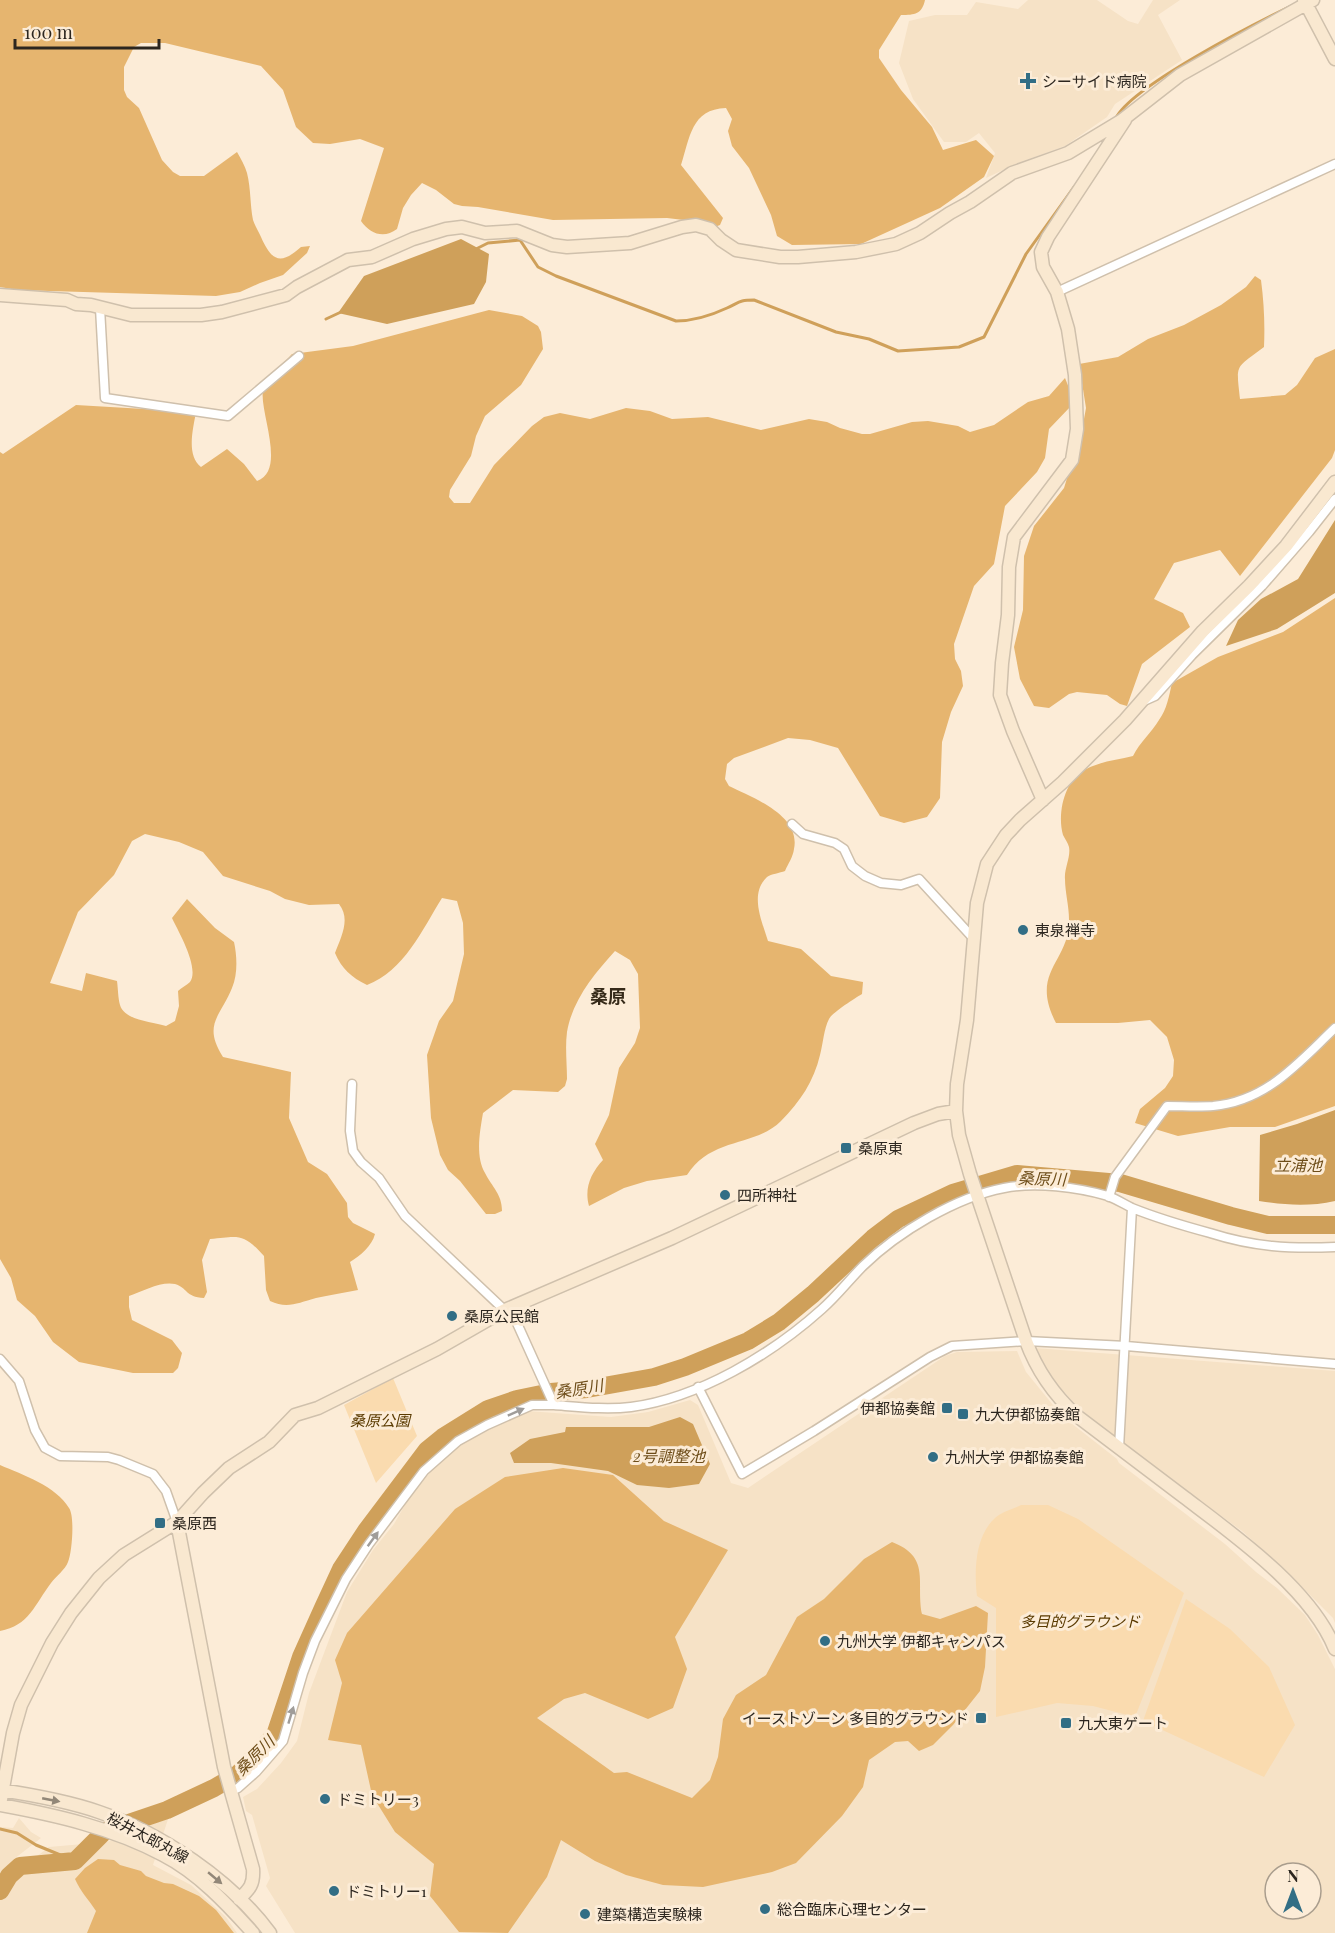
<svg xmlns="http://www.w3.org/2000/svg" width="1335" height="1933" font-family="'Playfair Display','Noto Sans JP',serif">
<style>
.built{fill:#f6e2c6;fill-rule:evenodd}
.green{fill:#fadbaf}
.forest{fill:#e6b56f}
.water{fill:#cfa05a}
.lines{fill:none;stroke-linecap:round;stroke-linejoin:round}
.stream{stroke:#cfa05a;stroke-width:3}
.river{stroke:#cfa05a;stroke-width:18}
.street-casing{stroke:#cfc0ac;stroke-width:11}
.secondary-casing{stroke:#cfc0ac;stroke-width:15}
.street{stroke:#fff;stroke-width:8}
.secondary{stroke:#f9e8d0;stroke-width:12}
.oneway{fill:#a09d9a}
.oneway2{fill:#928778}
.poi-dot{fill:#326e85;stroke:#fcecd7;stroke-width:2}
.labels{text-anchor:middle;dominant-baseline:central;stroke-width:6;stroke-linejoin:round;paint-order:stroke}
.poi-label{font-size:15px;fill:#2c261f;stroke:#fcecd7;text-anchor:start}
.park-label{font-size:15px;font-style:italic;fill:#5a3a00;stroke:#fcecd7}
.street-label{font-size:15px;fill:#2c261f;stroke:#fcecd7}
.water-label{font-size:16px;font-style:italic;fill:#6e4d19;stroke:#fcecd7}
.quarter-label{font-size:18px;font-weight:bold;fill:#362a19;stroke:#fcecd7}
</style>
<rect width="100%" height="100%" fill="#fcecd7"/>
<!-- built -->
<path class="built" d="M 1028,0 L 1097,0 L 1128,21 L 1138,24 L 1153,0 L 1180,0 L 1158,15 L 1182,60 L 1115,104 L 1107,117 L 1065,146 L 1018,163 L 986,178 L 995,153 L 979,133 L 966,142 L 944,142 L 913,99 L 899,63 L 909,21 L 935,15 L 967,15 L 976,2 L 1018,9 Z
M 1035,1348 L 1335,1371 L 1335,1623 L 1333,1618 L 1281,1566 L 1242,1531 L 1115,1439 L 1078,1407 L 1053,1380 Z
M 1017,1351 L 1026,1372 L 1062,1416 L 1117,1459 L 1119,1463 L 1225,1544 L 1256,1572 L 1277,1588 L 1305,1615 L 1318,1635 L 1335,1669 L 1335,1933 L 295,1933 L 266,1886 L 270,1878 L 252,1815 L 246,1811 L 243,1797 L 257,1789 L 281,1763 L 297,1741 L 309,1693 L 347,1592 L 373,1550 L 394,1524 L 409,1498 L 443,1457 L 461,1444 L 527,1411 L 611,1417 L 648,1412 L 690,1400 L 698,1405 L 731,1483 L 748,1488 L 945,1356 L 957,1352 ZM 1275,1873 L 1311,1873 L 1311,1909 L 1275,1909 Z
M 171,1810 L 153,1865 L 191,1885 L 226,1917 L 237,1933 L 0,1933 L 0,1894 L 2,1891 L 20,1869 L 49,1847 L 106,1842 L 127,1836 Z
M 19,1818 L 31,1832 L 41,1838 L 14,1859 L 0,1873 L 0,1827 L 13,1828 Z"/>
<!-- green -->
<path class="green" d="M 393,1378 L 417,1436 L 376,1483 L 344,1405 Z
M 1021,1505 L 1048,1505 L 1078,1519 L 1184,1593 L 1135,1717 L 1093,1706 L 1057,1703 L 996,1717 L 996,1608 L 977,1596 C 974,1571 975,1536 995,1518 C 1001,1512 1013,1509 1021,1505 Z
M 1186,1599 L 1230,1629 L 1269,1667 L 1295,1725 L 1264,1777 L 1143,1721 Z"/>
<!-- forest -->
<path class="forest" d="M 0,0 L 925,0 C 922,14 915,15 901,15 L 879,50 L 879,58 L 901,90 L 932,127 L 943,150 L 976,140 L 994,156 L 984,177 L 940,208 L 861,244 L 792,245 L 777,236 L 771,215 L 749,168 L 732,146 L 728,131 L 732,119 L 726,108 C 691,109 690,138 681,165 L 723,218 L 720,225 L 712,228 L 692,221 L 667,218 L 553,220 L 478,207 L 462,206 L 454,204 L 436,190 L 422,183 L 411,195 L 403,208 L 397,229 C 384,239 370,234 361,221 L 384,148 L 360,139 L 330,144 L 313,143 L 296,127 L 283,90 L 261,66 L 165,43 L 141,43 L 134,47 L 124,67 L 124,90 L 127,97 L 139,108 L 162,160 L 173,172 L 180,176 L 204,176 L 237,152 C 241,159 245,166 247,173 C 251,189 250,205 253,220 C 255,226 259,232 261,237 C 272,262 281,265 301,247 L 310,246 L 307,253 L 283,275 L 260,283 L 240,292 L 216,296 L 17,290 L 0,287 Z
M 1255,276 L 1261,280 C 1264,303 1265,324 1264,347 C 1235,369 1236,363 1240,399 L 1285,395 L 1297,385 L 1315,358 L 1335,349 L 1335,450 L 1332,458 L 1240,576 L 1220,550 L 1174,563 L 1154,599 L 1183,613 L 1190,627 L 1142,664 L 1127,706 L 1120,704 L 1107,695 L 1077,692 L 1069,694 L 1049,708 L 1034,706 L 1020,679 L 1014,647 L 1023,610 L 1024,556 L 1034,526 L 1064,488 L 1082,430 L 1086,408 L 1079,364 L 1118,357 L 1148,339 L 1184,325 L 1221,305 L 1246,287 Z
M 489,310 L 522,316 L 538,326 L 541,332 L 543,349 L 521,385 L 485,416 L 476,436 L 471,456 L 450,490 L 449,497 L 454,503 L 470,503 L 494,465 L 532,426 L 544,417 L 560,413 L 590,419 L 626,408 L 650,411 L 672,419 L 708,417 L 761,430 L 809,419 L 827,422 L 840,428 L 862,434 L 870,434 L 912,422 L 928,421 L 958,426 L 970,432 L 994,425 L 1028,402 L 1049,396 L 1065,378 L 1073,398 L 1071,406 L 1049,429 L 1045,458 L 1037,472 L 1005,506 L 994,564 L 974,586 L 954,644 L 955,659 L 961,671 L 963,686 L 951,712 L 942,742 L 940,798 L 927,817 L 904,823 L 880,816 L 838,748 L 810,740 L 788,738 L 734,758 L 727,764 L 725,779 L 729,786 C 753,798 801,815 794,849 C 793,857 788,864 785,871 C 780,873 771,874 767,877 C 749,894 762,921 768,941 L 801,949 L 831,976 L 863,982 L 862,994 C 854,999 833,1012 829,1019 C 824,1028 823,1044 820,1055 C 814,1081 800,1102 781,1121 C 755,1147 711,1137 687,1175 L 647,1181 L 624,1188 L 589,1206 C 584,1188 591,1173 603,1160 L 595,1144 L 609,1115 L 619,1068 L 635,1043 L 640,1028 L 638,974 L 630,960 L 615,951 C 594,974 572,1001 567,1032 C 565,1047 567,1064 567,1079 L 565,1086 L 558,1092 L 513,1090 L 483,1113 C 480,1131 475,1156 485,1173 C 492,1187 502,1194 502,1211 L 495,1214 L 486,1214 L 460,1181 L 448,1170 L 440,1155 L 431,1118 L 427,1055 L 439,1021 L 453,1001 L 464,954 L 463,923 L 457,901 L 442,898 C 422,930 404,971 367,985 C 351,977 342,969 335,953 C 341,937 351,919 339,904 L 309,905 L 285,899 L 270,891 L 223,876 L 203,852 L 179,842 L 145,834 L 132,841 L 114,875 L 78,912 L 50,983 L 82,991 L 86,973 L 117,981 C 118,988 118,998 120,1005 C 124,1020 152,1022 166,1026 L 175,1021 L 179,1006 L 178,991 C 181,988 187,985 190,982 C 200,968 178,931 172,918 L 187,899 L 215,928 L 234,942 C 237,956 238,974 232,988 C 221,1016 202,1024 223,1057 L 291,1072 L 289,1118 L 308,1162 L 327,1174 L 347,1203 L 348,1217 L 353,1223 L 375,1234 C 372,1246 360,1256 350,1262 L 358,1290 C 344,1293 329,1295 316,1298 C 298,1303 287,1309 270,1301 L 266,1290 L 264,1256 C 243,1233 240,1236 210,1239 L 202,1260 L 207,1292 L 204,1298 C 185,1297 188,1288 175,1284 C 161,1281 143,1291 129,1296 L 129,1307 L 132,1320 L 172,1340 L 182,1353 L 178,1368 L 173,1373 L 133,1373 L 79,1362 L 53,1342 L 35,1316 L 17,1300 L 11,1278 L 0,1259 L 0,452 L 3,454 L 76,405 L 196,412 C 193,429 186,455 201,467 L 227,449 L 244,464 L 257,481 C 287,470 259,412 263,390 C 264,380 285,362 292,354 L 353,346 Z
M 1335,598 L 1335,1106 L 1275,1127 L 1230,1127 L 1178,1136 L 1135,1123 L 1140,1109 L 1165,1088 L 1173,1076 L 1174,1060 L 1167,1037 L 1150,1020 L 1118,1023 L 1056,1023 C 1029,971 1070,962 1069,920 C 1069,906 1065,892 1065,879 C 1064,869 1071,857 1069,847 C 1068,843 1065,839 1063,835 C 1059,821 1061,803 1067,790 C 1079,763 1108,762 1133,756 C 1140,742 1151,733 1159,720 C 1167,709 1169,696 1172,683 L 1218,657 L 1283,632 Z
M 0,1465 C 23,1475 56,1486 69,1508 C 75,1516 72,1553 68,1562 C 65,1570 56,1576 51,1583 C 35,1604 29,1626 0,1631 Z
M 563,1468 L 613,1475 L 664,1521 L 728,1550 L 675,1637 L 687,1669 L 673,1708 L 648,1719 L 585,1693 L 564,1699 L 537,1718 L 614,1773 L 627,1772 L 692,1798 L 710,1780 L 718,1757 L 723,1719 L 736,1695 L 766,1675 L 797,1617 L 824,1599 L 864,1559 L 892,1542 C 931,1557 916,1581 922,1614 L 940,1619 L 976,1606 L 988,1613 L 985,1667 L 980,1691 L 953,1725 L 933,1745 L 919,1751 L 908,1741 L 895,1742 L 869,1760 L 863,1787 L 842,1816 L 796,1863 L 772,1872 L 703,1887 L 663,1885 L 626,1875 L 595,1861 L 561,1840 L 547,1877 L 508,1933 L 459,1932 L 430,1896 L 434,1864 L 395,1832 L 372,1795 L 361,1745 L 328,1740 L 342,1683 L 335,1660 L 347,1633 L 455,1509 L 505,1477 Z
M 98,1859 L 114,1860 L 120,1865 L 141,1871 L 146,1876 L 164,1883 L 173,1884 L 199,1896 L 216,1910 L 234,1933 L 87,1933 L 96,1911 C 89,1900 80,1891 75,1879 L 85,1868 Z"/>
<!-- water -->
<path class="water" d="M 461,239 L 489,254 L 486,282 L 474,304 L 387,324 L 338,313 L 364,276 Z
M 1335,520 L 1335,593 L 1277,629 L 1226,646 L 1238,620 L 1261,599 L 1298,579 Z
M 1335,1110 L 1335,1201 C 1309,1207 1284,1205 1259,1201 L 1260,1135 L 1297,1124 Z
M 680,1417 L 693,1424 L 710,1464 L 699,1484 L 669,1488 L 637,1485 L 608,1471 L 551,1463 L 514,1463 L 510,1453 L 530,1439 L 565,1432 L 566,1427 L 649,1427 Z"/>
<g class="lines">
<!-- stream -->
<path class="stream" d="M 1116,118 C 1132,86 1254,24 1291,6
M 474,250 L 488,243 L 520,240 L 538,267 L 556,276 L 676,321 C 693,321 712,315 727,308 C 740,302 739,300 754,300 L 836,332 L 869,339 L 898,351 L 959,347 L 984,337 L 1026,254 L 1074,187
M 326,319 L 341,312
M 0,1829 L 17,1833 L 36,1845 L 75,1861"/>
<!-- river -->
<path class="river" d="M 0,1891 L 9,1876 L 20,1866 L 75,1861 L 105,1831 L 167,1810 L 214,1788 L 238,1774 L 275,1735 L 301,1657 L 323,1608 L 341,1569 L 366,1531 L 427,1450 L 443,1437 L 488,1409 L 517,1399 L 551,1392 L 587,1389 L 654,1377 L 685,1367 L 748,1341 L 779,1322 L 813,1294 L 873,1238 L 898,1219 L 953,1193 L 1017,1174 L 1120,1183 L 1231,1216 L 1268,1225 L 1335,1225"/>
<defs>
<path id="street" d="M 1057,292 L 1335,164
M 100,308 L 105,398 L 228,416 L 299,356
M 1146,700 L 1155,696 L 1192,655 L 1262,586 L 1309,532 L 1335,499
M 792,824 L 803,834 L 835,843 L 844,849 L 852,866 L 865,876 L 881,883 L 901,885 L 919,879 L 974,939
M 352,1084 L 350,1131 L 353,1151 L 361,1162 L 379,1178 L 405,1216 L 516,1321 L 554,1405 C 580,1407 606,1410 631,1407 C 699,1398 772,1354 822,1309 C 837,1296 849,1280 863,1266 C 898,1232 956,1197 1004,1188 C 1036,1182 1077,1187 1108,1196 C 1116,1199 1124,1204 1132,1208 C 1157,1218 1184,1226 1210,1233 C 1254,1247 1290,1249 1335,1247
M 1109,1197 L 1115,1177 L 1167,1106 C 1182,1106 1198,1107 1213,1106 C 1267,1101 1298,1063 1335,1028
M 0,1359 L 19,1381 L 35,1430 L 45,1448 L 60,1456 L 108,1457 L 119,1460 L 153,1474 L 166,1491 L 177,1522
M 698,1387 L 742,1474 L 814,1431 L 930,1357 L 952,1346 L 1026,1341 L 1126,1346 L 1335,1364
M 1119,1448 L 1132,1208
M 231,1791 L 238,1788 L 256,1772 L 283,1741 L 303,1673 L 315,1641 L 346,1579 L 369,1544 L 424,1471 L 458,1441 L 487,1425 L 532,1405 L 554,1405"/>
<path id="secondary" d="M 1304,0 L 1335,59
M 0,295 L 67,300 L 76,304 L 91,305 L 131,315 L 201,315 L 222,312 L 286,295 L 297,287 L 348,260 L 372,257 L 413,239 L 446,229 L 462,227 L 485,233 L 517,231 L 552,245 L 567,247 L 630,243 L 682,227 L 696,225 L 710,229 L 721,240 L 736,250 L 780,257 L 798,257 L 856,252 L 896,244 L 920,233 L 950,213 L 970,202 L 1012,173 L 1068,153 L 1121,121 L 1180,75 L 1313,0
M 1335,482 L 1286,546 L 1249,586 L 1203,631 L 1125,720 L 1063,782 L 1020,820 L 1006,835 L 987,864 L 977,903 L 967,1020 L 957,1084 L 956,1111 L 959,1135 L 970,1174 L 1026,1341 C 1037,1371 1054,1395 1077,1416 C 1113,1443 1148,1470 1184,1497 C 1234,1535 1311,1589 1335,1649
M 1043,800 L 1013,731 L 1000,695 L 1002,663 L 1008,615 L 1009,567 L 1014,537 L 1072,460 L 1077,429 L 1075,375 L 1068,329 L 1057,292 L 1043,267 L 1041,252 L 1048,237 L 1125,120
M 177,1522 L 224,1767 L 253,1869 C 254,1884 250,1889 239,1899
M 0,1790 C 33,1795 67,1801 99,1812 C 161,1833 231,1880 270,1933
M 0,1805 L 13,1733 L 21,1705 L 52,1643 L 71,1613 L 99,1578 L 124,1555 L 177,1522 L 203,1493 L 229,1468 L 269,1442 L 295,1415 L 318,1408 L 437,1349 L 505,1310 L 672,1238 L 914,1123 L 938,1114 L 956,1111
M 0,1805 C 55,1815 113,1828 163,1855 C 198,1873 227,1904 253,1933"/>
</defs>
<!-- street casing -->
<use href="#street" class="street-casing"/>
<!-- secondary casing -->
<use href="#secondary" class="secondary-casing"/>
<!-- street -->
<use href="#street" class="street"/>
<!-- secondary -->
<use href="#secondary" class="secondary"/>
</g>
<!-- one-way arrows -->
<defs><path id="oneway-solid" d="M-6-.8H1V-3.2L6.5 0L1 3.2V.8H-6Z" transform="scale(1.5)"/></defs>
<g class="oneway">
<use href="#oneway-solid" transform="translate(516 1412) rotate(-24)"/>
<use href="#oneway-solid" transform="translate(373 1539) rotate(-54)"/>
<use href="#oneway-solid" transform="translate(291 1715) rotate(-73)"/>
</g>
<g class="oneway2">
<use href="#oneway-solid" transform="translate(51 1800) rotate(11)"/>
<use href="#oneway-solid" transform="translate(215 1878) rotate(40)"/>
</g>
<!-- markers -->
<g class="poi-dot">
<path d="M1025 72h6v6h6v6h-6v6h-6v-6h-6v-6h6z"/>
<circle cx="1023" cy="930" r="6"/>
<rect x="840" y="1142" width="12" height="12" rx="3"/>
<circle cx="725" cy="1195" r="6"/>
<circle cx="452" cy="1316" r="6"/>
<rect x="941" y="1402" width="12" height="12" rx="3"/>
<rect x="957" y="1408" width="12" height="12" rx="3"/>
<circle cx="933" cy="1457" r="6"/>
<rect x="154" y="1517" width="12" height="12" rx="3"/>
<circle cx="825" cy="1641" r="6"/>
<rect x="975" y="1712" width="12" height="12" rx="3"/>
<rect x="1060" y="1717" width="12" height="12" rx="3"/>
<circle cx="325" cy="1799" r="6"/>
<circle cx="334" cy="1891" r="6"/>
<circle cx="765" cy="1909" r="6"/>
<circle cx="585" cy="1914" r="6"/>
</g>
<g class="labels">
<!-- poi labels -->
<g class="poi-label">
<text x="1042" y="81">シーサイド病院</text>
<text x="1035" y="930">東泉禅寺</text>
<text x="858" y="1148">桑原東</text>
<text x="737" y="1195">四所神社</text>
<text x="464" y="1316">桑原公民館</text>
<text x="935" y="1408" text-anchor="end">伊都協奏館</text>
<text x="975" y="1414">九大伊都協奏館</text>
<text x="945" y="1457">九州大学 伊都協奏館</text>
<text x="172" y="1523">桑原西</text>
<text x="837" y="1641">九州大学 伊都キャンパス</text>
<text x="969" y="1718" text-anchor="end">イーストゾーン 多目的グラウンド</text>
<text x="1078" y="1723">九大東ゲート</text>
<text x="337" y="1799">ドミトリー3</text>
<text x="346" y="1891">ドミトリー1</text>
<text x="777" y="1909">総合臨床心理センター</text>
<text x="597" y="1914">建築構造実験棟</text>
</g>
<!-- park labels -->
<g class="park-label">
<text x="380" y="1420">桑原公園</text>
<text x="1080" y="1621">多目的グラウンド</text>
</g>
<!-- street labels -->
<g class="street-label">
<text transform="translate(148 1837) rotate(28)">桜井太郎丸線</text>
</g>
<!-- water labels -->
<g class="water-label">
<text x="1298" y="1164">立浦池</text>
<text transform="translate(1042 1178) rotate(2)">桑原川</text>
<text transform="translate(579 1388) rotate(-9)">桑原川</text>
<text x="669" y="1455">2号調整池</text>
<text transform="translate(254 1755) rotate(-45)">桑原川</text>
</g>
<!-- quarter labels -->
<g class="quarter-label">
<text x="608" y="996">桑原</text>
</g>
</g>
<!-- north arrow -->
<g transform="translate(1293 1891)"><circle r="28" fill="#fcecd7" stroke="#a99d8d" stroke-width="1.5"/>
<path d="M0-4.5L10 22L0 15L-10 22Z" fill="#326e85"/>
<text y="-9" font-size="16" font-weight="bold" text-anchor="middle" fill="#2c261f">N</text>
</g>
<!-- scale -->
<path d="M15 39v9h144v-9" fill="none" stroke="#2c261f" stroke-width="3"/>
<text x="24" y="39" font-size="18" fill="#2c261f" stroke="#fcecd7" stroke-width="4.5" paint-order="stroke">100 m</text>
</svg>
